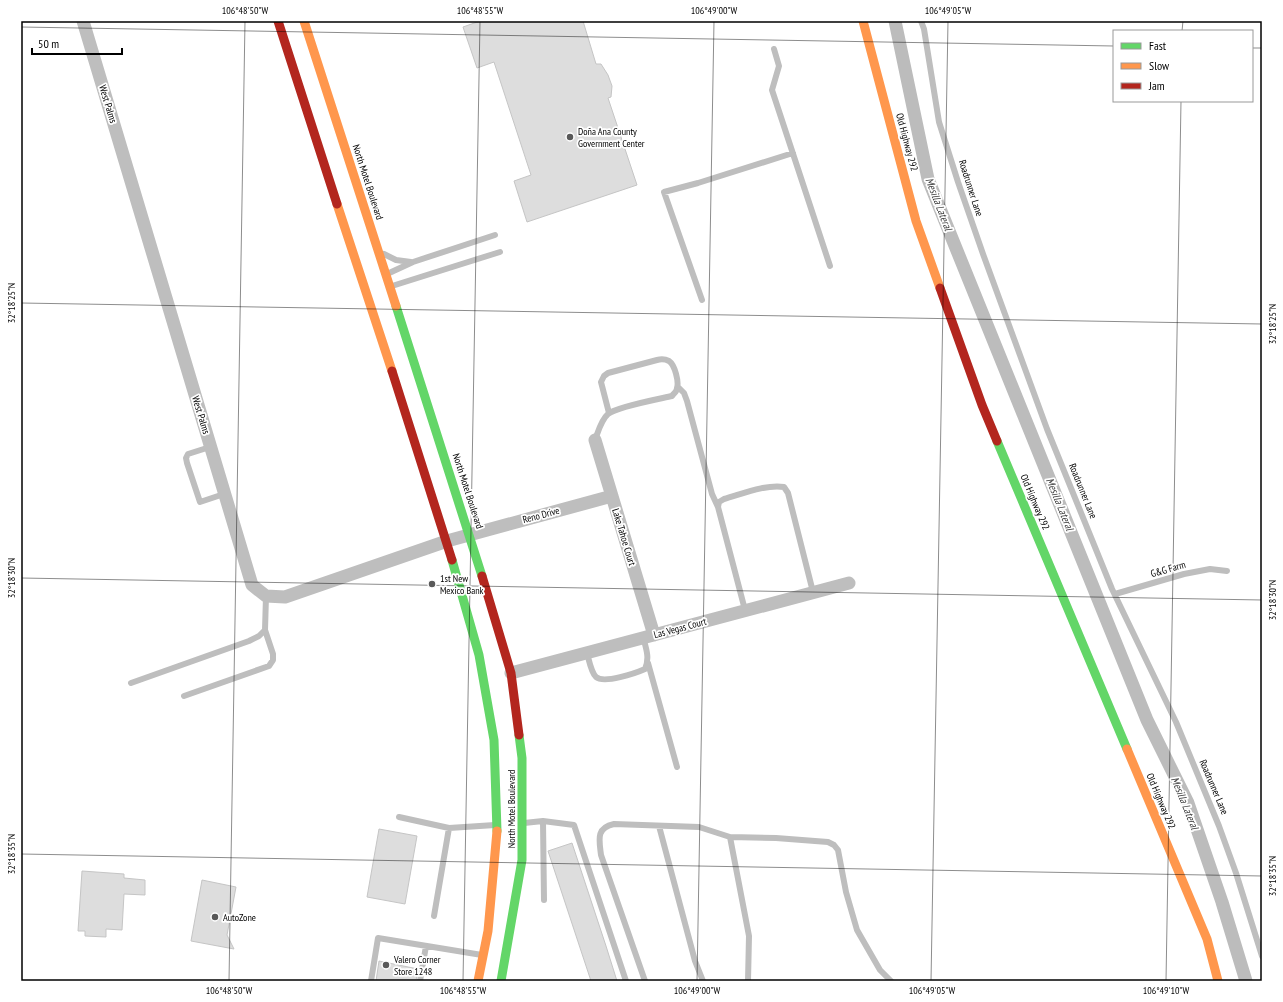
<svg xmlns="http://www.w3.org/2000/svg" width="1283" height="1002" font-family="'PT Sans Narrow',sans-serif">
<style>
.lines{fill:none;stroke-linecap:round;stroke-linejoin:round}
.canal{stroke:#bcbcbc;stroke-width:13}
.building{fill:#ddd;stroke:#c5c5c5}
.lane{stroke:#bebebe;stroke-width:6}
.street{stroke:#bebebe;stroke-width:13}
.fast{stroke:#63d668;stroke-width:9}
.slow{stroke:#ff974d;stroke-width:9}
.jam{stroke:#b3261e;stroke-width:9}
.ticks{fill:none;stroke:#000;stroke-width:1;stroke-opacity:0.45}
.poi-dot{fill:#595959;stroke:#fff;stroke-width:1.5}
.labels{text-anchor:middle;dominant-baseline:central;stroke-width:3.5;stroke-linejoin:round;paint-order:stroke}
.street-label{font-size:10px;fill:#000;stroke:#fff}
.poi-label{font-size:10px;fill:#000;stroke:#fff;text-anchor:start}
.water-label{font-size:11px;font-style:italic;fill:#414141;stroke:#fff}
.neatline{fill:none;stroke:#000;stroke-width:1.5}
.ticks-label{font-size:10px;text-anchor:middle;fill:#000}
</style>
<rect width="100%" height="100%" fill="#fff"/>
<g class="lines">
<!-- canal -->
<path class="canal" d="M 895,21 L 928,179 L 1147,720 L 1188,803 L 1222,902 L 1246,981"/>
</g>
<!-- building -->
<path class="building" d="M 480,21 L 583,21 L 596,64 L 601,64 L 608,75 L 612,86 L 611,97 L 608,98 L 637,185 L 527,222 L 514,181 L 531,175 L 494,62 L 477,68 L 463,27 Z
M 379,829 L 417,836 L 405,904 L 367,897 Z
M 572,843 L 606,946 L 617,981 L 591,981 L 548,851 Z
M 82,871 L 124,874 L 124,878 L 145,880 L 145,895 L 124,894 L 122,930 L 106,929 L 106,937 L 85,936 L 85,931 L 78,931 Z
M 202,880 L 236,887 L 227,935 L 234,949 L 191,941 Z
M 379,961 L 418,969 L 416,981 L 376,981 Z"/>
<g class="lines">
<!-- lane -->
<path class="lane" d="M 921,21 L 924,29 L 939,122 L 958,182 L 983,254 L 1047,429 L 1112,589 L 1176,722 L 1219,826 L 1236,873 L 1262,956
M 774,49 L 779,66 L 772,90 L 830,266
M 384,254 L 396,260 L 411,262
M 387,274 L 413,262 L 495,235
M 392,286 L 500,252
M 702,300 L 664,192 L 698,183 L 793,153
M 678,387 L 684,393 L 687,401 L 712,494 L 718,507
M 595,440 C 598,432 601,420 608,414 C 616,407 659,399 672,396 C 674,393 677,392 677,388 C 679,382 675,365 669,361 C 665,359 661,359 657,360 L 608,373 L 604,376 L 601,382 L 609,413
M 210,447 L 188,454 L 186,458 L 187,463 L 200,502 L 224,494
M 1115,594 L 1184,574 L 1210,569 L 1227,571
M 745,610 L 718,507 L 719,502 L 724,499 C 742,494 766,484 784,487 L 788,493 L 813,592
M 587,653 C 589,660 591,672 596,677 C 604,684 636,673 645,669 C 650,658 646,648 643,637
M 648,663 L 677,767
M 131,683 L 249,641 L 259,636 L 265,630 L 266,596
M 184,696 L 269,666 L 273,660 L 273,654 L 265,630
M 399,817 L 449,828 L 495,825
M 543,821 L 544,900
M 524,823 L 543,821 L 574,825 L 626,981
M 659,826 L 695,961 L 703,981
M 730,837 L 776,838 L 828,842 L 834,845 L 838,850 L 846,892 L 857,930 L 880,970 L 891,981
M 434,916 L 449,828
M 371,981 L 378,938 L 482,955
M 420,981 L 426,946
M 645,981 L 601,855 C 599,839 596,828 614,824 L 699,827 L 730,837 L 749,936 L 748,981"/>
<!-- street -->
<path class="street" d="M 83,21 L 252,585 L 266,596 L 285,597 L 447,541 L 612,496
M 595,440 L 654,635
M 511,673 L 849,583"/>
<!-- fast -->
<path class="fast" d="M 396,306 L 482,576
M 997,441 L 1127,749
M 452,560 L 479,655 L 494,740 L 497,831
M 501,981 L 522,860 L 522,758 L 519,735"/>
<!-- slow -->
<path class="slow" d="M 304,21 L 396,306
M 863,21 L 916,221 L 940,288
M 337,204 L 392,371
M 1127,749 L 1207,939 L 1218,981
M 478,981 L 488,931 L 497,831"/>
<!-- jam -->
<path class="jam" d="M 278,21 L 337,204
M 940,288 L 982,405 L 997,441
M 392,371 L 452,560
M 482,576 L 511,673 L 519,735"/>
</g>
<!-- ticks -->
<path class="ticks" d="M 21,27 L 1114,46M 1182,31 L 1183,21M 1252,48 L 1262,48M 21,303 L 1262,324M 21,578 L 1262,600M 21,854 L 1262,876M 229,981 L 245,21M 463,981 L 480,21M 697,981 L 714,21M 931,981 L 948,21M 1166,981 L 1181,101"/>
<!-- markers -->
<g class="poi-dot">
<circle cx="570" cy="137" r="4"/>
<circle cx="432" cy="584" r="4"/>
<circle cx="215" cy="917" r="4"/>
<circle cx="386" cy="965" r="4"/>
</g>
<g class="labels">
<!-- street labels -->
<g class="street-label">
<text transform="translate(108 104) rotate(73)">West Palms</text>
<text transform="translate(907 142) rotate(75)">Old Highway 292</text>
<text transform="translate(368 182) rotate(72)">North Motel Boulevard</text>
<text transform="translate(971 188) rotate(72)">Roadrunner Lane</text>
<text transform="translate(201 415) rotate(73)">West Palms</text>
<text transform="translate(468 491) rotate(72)">North Motel Boulevard</text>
<text transform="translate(1083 491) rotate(68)">Roadrunner Lane</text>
<text transform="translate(1035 502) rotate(67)">Old Highway 292</text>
<text transform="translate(541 515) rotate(-15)">Reno Drive</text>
<text transform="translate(624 537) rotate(73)">Lake Tahoe Court</text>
<text transform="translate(1168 569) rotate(-16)">G&amp;G Farm</text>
<text transform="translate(680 628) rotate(-15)">Las Vegas Court</text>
<text transform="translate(1214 787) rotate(67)">Roadrunner Lane</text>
<text transform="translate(1161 801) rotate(67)">Old Highway 292</text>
<text transform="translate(511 809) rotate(-90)">North Motel Boulevard</text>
</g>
<!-- poi labels -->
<g class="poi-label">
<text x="578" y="131">Doña Ana County<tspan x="578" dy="12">Government Center</tspan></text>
<text x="440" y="578">1st New<tspan x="440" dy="12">Mexico Bank</tspan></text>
<text x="223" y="917">AutoZone</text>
<text x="394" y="959">Valero Corner<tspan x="394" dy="12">Store 1248</tspan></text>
</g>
<!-- water labels -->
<g class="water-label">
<text transform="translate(939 204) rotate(69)">Mesilla Lateral</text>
<text transform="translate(1060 504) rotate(68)">Mesilla Lateral</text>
<text transform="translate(1185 803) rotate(68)">Mesilla Lateral</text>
</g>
</g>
<!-- border -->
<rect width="1283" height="1002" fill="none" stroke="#ffffff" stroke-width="44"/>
<!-- legend -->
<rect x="1113" y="30" width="140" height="72" fill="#ffffff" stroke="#999999"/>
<rect x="1121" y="43" width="20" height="6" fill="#63d668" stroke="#999999"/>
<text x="1149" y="50" font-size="12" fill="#000000">Fast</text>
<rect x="1121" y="63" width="20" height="6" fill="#ff974d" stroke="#999999"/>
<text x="1149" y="70" font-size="12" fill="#000000">Slow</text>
<rect x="1121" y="83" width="20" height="6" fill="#b3261e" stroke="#999999"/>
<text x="1149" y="90" font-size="12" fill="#000000">Jam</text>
<!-- scale -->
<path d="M32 48v6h90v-6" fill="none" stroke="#000000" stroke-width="2"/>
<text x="38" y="48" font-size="12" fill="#000000" stroke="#ffffff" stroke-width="3" paint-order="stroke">50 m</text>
<rect x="22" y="22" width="1239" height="958" class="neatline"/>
<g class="ticks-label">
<text x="245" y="14">106°48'50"W</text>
<text x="480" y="14">106°48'55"W</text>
<text x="714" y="14">106°49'00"W</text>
<text x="948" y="14">106°49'05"W</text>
<text transform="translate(11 303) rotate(-90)" y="4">32°18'25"N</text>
<text transform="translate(1272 324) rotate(-90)" y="4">32°18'25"N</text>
<text transform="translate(11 578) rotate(-90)" y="4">32°18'30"N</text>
<text transform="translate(1272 600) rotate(-90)" y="4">32°18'30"N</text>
<text transform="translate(11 854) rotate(-90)" y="4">32°18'35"N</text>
<text transform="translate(1272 876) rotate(-90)" y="4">32°18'35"N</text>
<text x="229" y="994">106°48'50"W</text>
<text x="463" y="994">106°48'55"W</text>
<text x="697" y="994">106°49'00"W</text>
<text x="932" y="994">106°49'05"W</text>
<text x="1166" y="994">106°49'10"W</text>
</g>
</svg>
